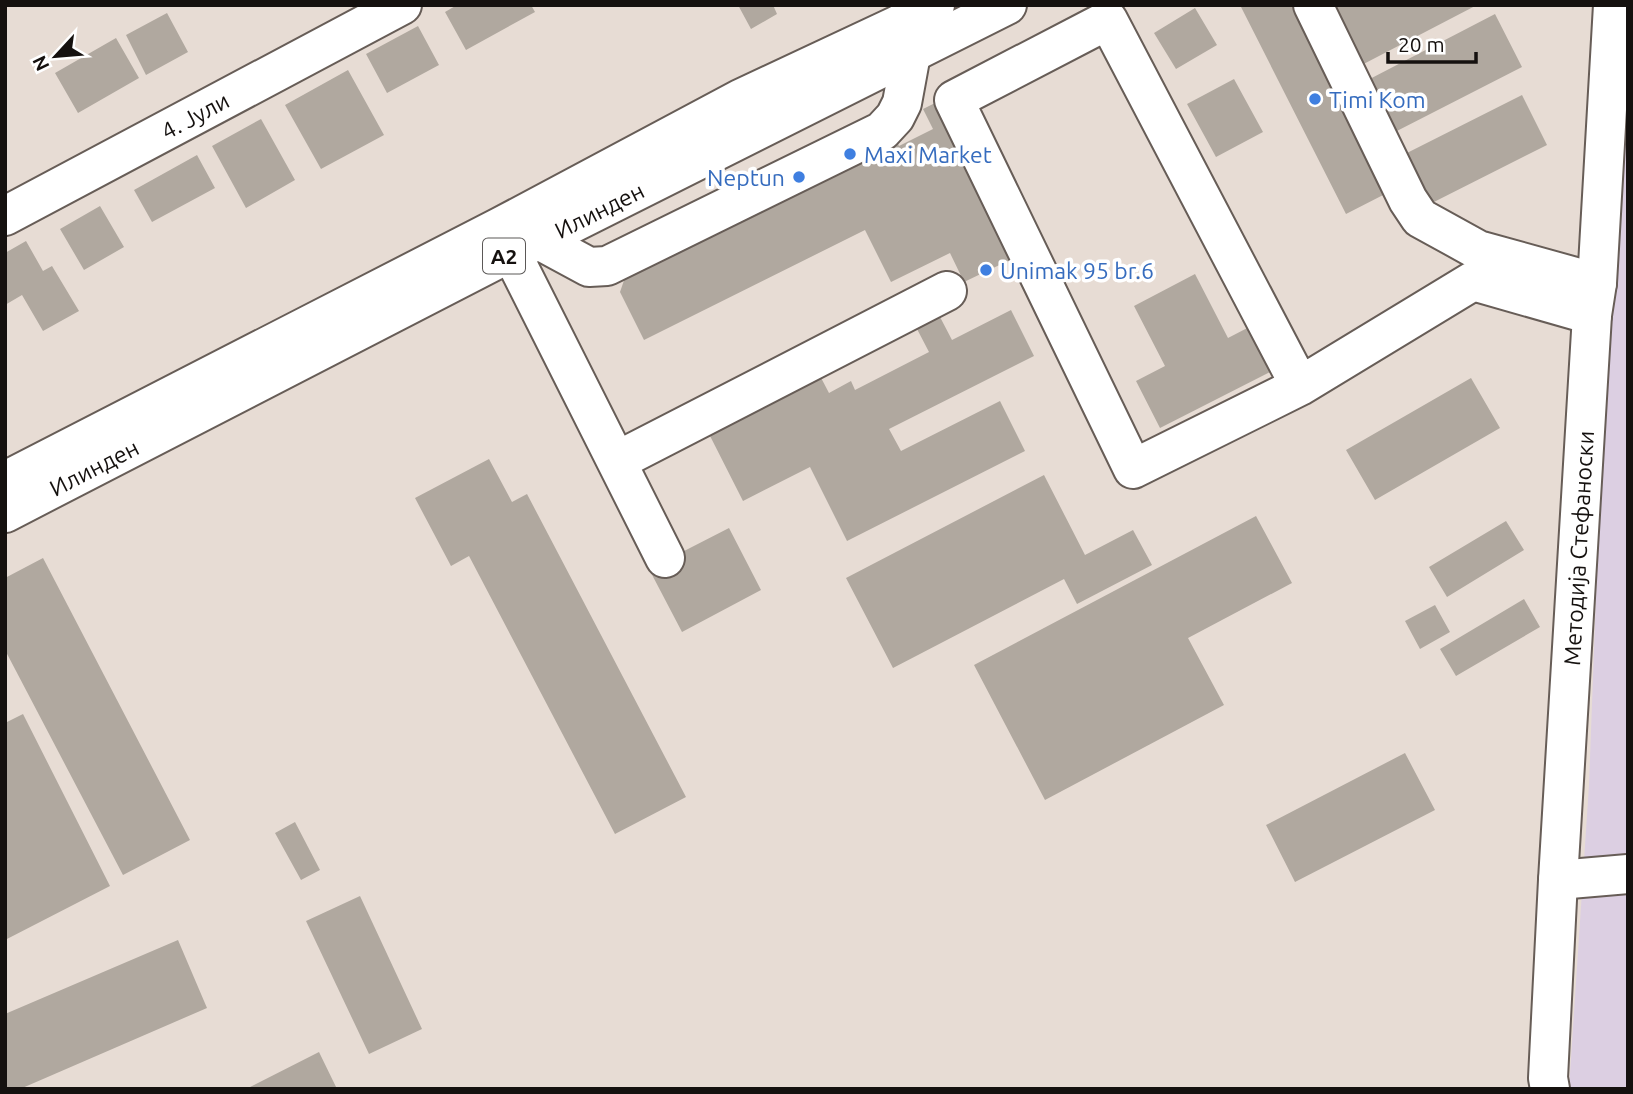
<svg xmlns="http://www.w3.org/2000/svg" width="1633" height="1094" font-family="Ubuntu,sans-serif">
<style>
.industrial{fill:#dccfe2}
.building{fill:#b0a89f}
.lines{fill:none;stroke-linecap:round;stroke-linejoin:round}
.minor-casing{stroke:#675d57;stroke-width:42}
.major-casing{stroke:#675d57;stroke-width:42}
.minor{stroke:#fff;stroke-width:38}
.major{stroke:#fff;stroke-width:38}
.shop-dot{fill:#3f7fe0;stroke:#fff;stroke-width:2.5}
.labels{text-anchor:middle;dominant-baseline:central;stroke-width:7;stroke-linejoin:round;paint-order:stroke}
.shield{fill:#fff;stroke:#5b5857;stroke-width:2}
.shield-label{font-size:21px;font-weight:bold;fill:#15110f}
.shop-label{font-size:23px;fill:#366cbe;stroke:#fff;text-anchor:start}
.street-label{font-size:23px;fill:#15110f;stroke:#fff}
</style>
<rect width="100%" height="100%" fill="#e7dcd4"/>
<!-- industrial -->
<path class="industrial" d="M 1628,5 L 1628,1089 L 1569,1089 L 1589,785 L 1602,434 Z"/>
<!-- building -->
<path class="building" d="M 457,5 L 531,5 L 535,12 L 466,50 L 445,12 Z
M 738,5 L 773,5 L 777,14 L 751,29 Z
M 1240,5 L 1295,5 L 1389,192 L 1346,214 Z
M 1329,5 L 1477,5 L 1354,69 Z
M 1195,8 L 1217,45 L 1176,69 L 1154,33 Z
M 167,13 L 188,52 L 146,75 L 126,35 Z
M 1495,14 L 1522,67 L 1391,134 L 1364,82 Z
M 418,26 L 439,65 L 387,93 L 366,54 Z
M 116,38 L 139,78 L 78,113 L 55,73 Z
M 348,70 L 384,135 L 321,169 L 285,105 Z
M 1234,79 L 1263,132 L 1216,157 L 1187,104 Z
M 1522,95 L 1547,145 L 1424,207 L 1399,157 Z
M 935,103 L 1012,259 L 964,282 L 950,253 L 891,282 L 865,230 L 644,340 L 620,292 L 630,263 L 893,132 L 899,146 L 933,129 L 923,109 Z
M 261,119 L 295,180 L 246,208 L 212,146 Z
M 197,155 L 215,188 L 152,222 L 134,190 Z
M 100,206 L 124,247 L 84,270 L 60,229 Z
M 26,241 L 43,271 L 52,266 L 79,311 L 43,331 L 22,295 L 5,305 L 5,253 Z
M 1195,274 L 1228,338 L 1255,324 L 1278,368 L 1160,428 L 1136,381 L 1165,366 L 1134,306 Z
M 1011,310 L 1034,356 L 889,429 L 901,451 L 1000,401 L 1025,451 L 847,541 L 810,467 L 743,501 L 706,428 L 818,372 L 829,393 L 851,381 L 855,390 L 929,352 L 917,329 L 940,317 L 952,340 Z
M 1471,378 L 1500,428 L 1375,500 L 1346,450 Z
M 489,459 L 512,502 L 527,494 L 686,797 L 615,834 L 469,556 L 451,566 L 415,498 Z
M 1044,475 L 1085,555 L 1133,530 L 1152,565 L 1077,604 L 1064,579 L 893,668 L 846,578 Z
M 1256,516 L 1292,583 L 1188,638 L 1224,705 L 1045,800 L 974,665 Z
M 1506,521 L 1524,550 L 1447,597 L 1429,567 Z
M 729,528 L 761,590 L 682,632 L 649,569 Z
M 43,558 L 190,840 L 123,875 L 5,650 L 5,578 Z
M 1524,599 L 1540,627 L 1456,676 L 1440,649 Z
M 1435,605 L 1450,632 L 1420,649 L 1405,621 Z
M 23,714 L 110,886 L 5,940 L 5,723 Z
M 1405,753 L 1435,810 L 1295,882 L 1266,825 Z
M 295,822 L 320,870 L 301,880 L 275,833 Z
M 360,896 L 422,1029 L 369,1054 L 306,921 Z
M 178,940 L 207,1008 L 20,1089 L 5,1089 L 5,1014 Z
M 319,1052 L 337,1089 L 246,1089 Z"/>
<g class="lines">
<defs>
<g id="minor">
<path d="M 1313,5 L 1408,200 L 1420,218 L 1478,250 L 1597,283"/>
<path id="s1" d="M 5,216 L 402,5"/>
<path d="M 539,240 L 589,267 L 607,266 L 882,131 L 895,117 L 902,103 L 911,54"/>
<path d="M 511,252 L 665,558"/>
<path d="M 1300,386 L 1108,20 L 954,100 L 1133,469 L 1300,386 L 1473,281 L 1592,315"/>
<path d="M 617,461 L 947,291"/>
<path d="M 1558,880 L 1628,874"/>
<path id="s2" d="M 1550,1089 L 1548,1078 L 1558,880 L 1592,315 L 1597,283 L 1613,5"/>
</g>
<g id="major">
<path d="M 5,481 L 500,227 L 740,99 L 898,25 L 935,5"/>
<path id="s3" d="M 5,513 L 511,252 L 539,240 L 1007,5"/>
</g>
</defs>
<!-- minor casing -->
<use href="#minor" class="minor-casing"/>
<!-- major casing -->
<use href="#major" class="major-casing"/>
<!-- minor -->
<use href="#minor" class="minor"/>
<!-- major -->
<use href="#major" class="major"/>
</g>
<!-- markers -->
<g class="shop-dot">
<circle cx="1315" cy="99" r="7"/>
<circle cx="850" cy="154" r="7"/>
<circle cx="799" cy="177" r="7"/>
<circle cx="986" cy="270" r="7"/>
</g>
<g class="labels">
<!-- shield labels -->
<rect class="shield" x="483" y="238.5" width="42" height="35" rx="5"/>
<g class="shield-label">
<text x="504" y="256">A2</text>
</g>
<!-- shop labels -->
<g class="shop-label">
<text x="1329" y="99">Timi Kom</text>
<text x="864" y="154">Maxi Market</text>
<text x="785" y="177" text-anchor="end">Neptun</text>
<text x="1000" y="270">Unimak 95 br.6</text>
</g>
<!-- street labels -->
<g class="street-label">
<text stroke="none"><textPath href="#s1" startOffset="215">4. Јули</textPath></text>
<text stroke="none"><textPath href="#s3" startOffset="667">Илинден</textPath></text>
<text stroke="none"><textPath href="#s3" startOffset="100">Илинден</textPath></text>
<text stroke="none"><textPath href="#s2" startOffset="542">Методија Стефаноски</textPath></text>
</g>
</g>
<!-- border -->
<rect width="1633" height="1094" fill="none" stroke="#15110f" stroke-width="14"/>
<!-- north arrow -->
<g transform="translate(56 56) rotate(244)" stroke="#ffffff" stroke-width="5" paint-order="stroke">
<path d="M0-5L12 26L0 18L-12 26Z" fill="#15110f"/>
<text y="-10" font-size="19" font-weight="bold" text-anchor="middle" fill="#15110f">N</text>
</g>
<!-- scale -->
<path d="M1388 52v10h88v-10" fill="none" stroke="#15110f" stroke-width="3.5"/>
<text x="1398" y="52" font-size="21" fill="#15110f" stroke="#ffffff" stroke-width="5" paint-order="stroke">20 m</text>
</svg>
